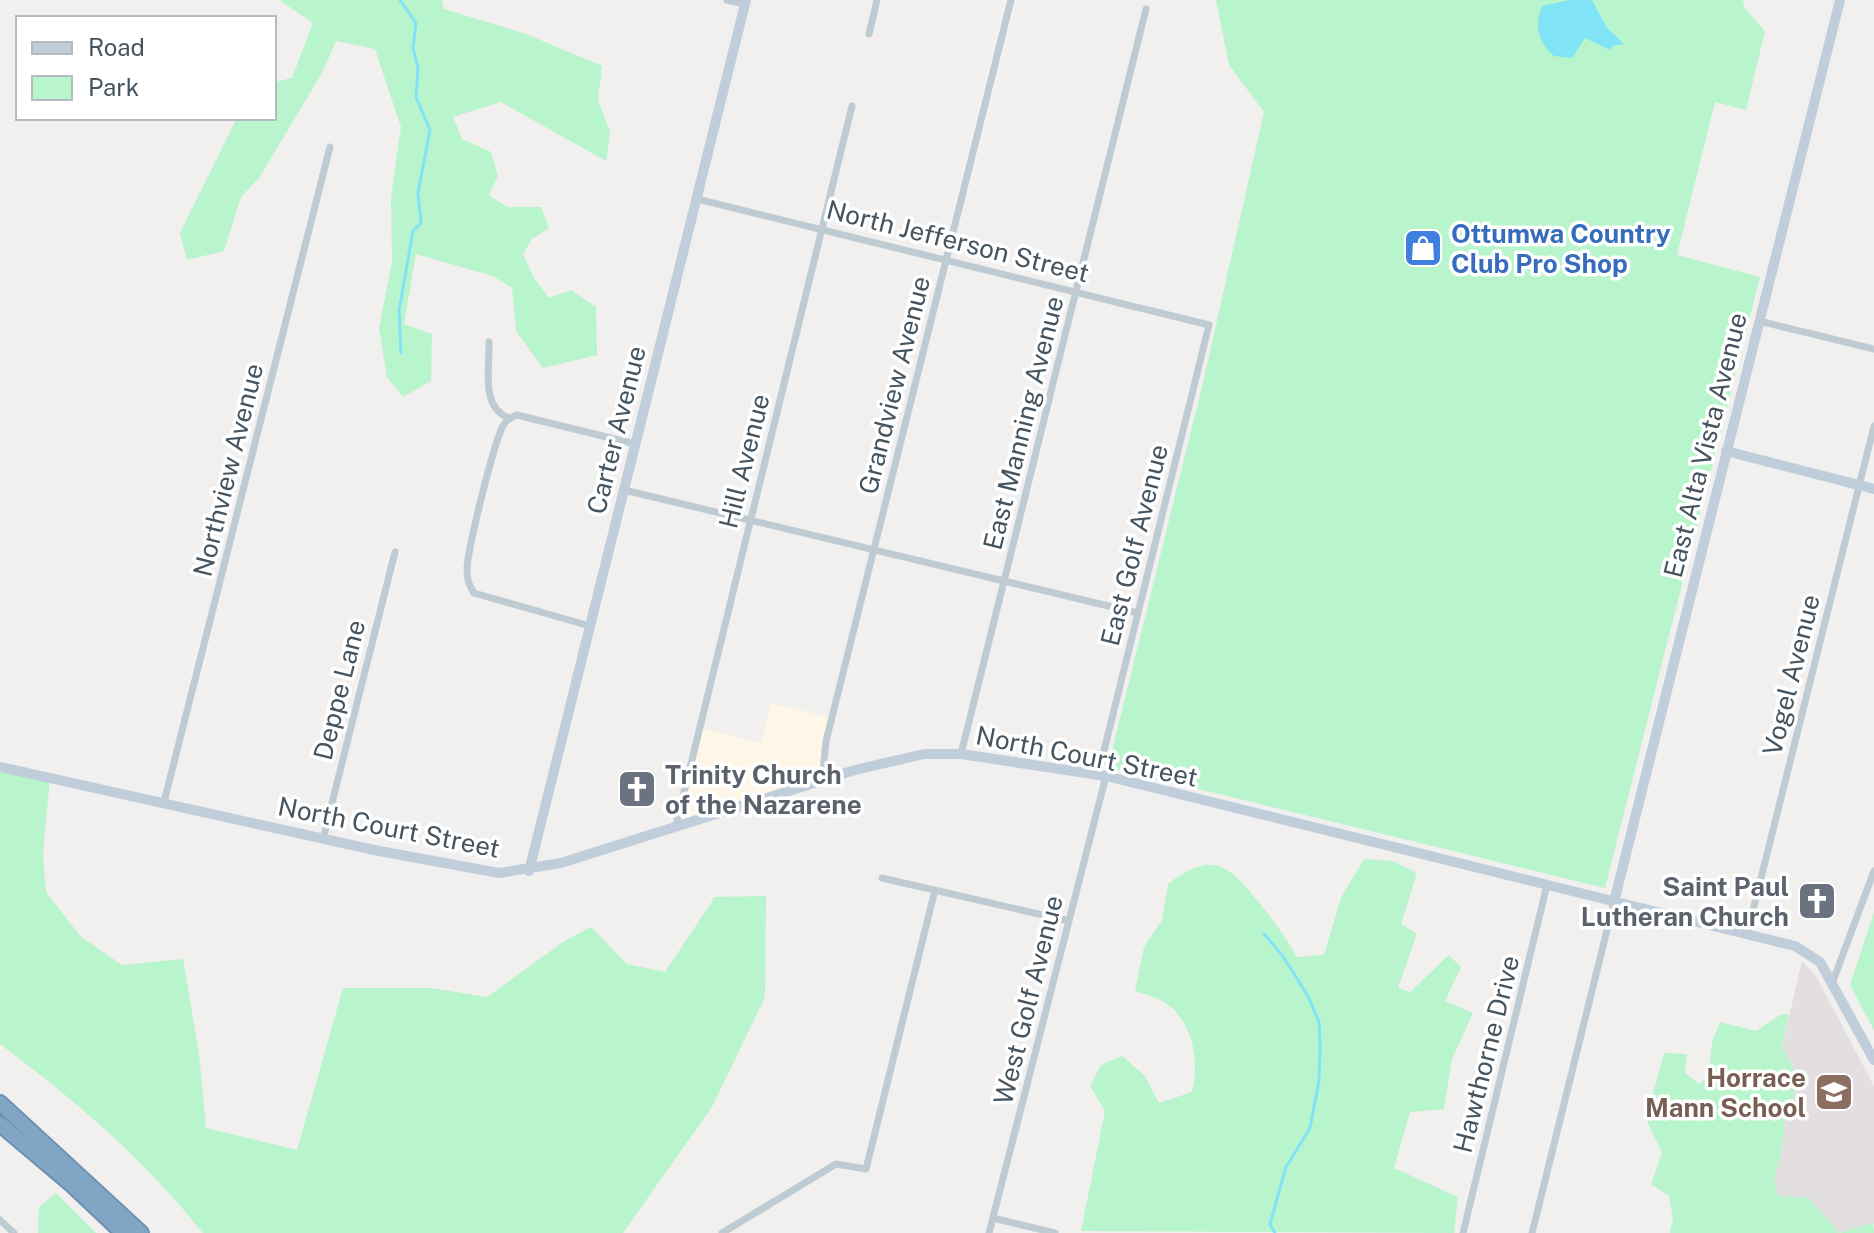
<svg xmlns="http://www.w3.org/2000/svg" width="1874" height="1233" font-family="'Public Sans',sans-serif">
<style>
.commercial{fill:#fef6e6}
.education{fill:#e3dfe1}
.green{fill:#b8f4cc}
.water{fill:#80e4f6}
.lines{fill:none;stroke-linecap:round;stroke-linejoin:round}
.stream{stroke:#80e4f6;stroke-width:3}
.highway-casing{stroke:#6c90af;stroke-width:18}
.street{stroke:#becbd3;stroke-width:7}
.secondary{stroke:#bfceda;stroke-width:10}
.highway{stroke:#81a5c4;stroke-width:14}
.labels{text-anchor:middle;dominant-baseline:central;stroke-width:7;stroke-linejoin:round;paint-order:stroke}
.shop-label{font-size:26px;font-weight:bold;fill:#366cbe;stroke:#fff;text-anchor:start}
.street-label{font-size:26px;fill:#45545f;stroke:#fff}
.worship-label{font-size:26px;font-weight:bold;fill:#5b616d;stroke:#fff;text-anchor:start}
.education-label{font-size:26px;font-weight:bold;fill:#785e54;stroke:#fff;text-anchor:end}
</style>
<rect width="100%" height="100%" fill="#f2efef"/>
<!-- commercial -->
<path class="commercial" d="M 771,703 L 832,718 L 822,782 L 676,825 L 699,727 L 761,743 Z"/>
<!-- education -->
<path class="education" d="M 1802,961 L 1816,976 L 1874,1086 L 1874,1224 L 1839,1233 L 1809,1198 L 1778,1197 L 1774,1177 L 1781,1155 L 1785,1120 L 1794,1097 L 1796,1074 L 1782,1046 Z"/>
<!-- green -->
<path class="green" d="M 279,0 L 442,0 L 444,9 L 526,34 L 602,66 L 598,100 L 610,132 L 606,161 L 501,102 L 453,117 L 462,139 L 491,152 L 498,176 L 489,195 L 507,207 L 541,207 L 549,228 L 532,239 L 523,254 L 534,278 L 549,298 L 571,290 L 596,307 L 597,355 L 543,368 L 516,331 L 512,288 L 493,276 L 416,254 L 404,324 L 432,334 L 431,381 L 403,397 L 387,377 L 379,328 L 392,262 L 391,197 L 401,127 L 375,49 L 336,41 L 323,71 L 259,178 L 241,197 L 224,251 L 187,260 L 180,233 L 237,118 L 274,118 L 274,82 L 292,78 L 313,23 Z
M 1216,0 L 1743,0 L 1744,7 L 1765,31 L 1746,110 L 1715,102 L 1677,255 L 1760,277 L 1605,888 L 1108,767 L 1202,387 L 1264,112 L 1229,65 Z
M 0,767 L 50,778 L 43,852 L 46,892 L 81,937 L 122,965 L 183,959 L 199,1053 L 206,1128 L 297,1150 L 343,988 L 431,988 L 487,997 L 566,940 L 591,927 L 627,964 L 665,972 L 715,897 L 766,896 L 765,997 L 712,1107 L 623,1233 L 203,1233 C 145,1160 74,1099 0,1044 Z
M 1364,859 L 1393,861 L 1417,873 L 1401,924 L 1417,934 L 1398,988 L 1410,992 L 1449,955 L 1461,967 L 1445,1001 L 1473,1013 L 1452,1059 L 1444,1109 L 1410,1112 L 1394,1168 L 1458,1197 L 1454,1233 L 1081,1231 L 1105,1111 L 1090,1086 L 1101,1065 L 1122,1056 L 1145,1076 L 1159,1103 L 1192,1092 C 1200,1064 1193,1019 1164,1002 C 1156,997 1144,994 1135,991 L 1144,947 L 1162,920 L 1168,884 C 1211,852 1226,862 1257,900 C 1272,918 1285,936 1297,957 L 1324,955 L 1341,898 Z
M 1874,912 L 1874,1030 L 1850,985 Z
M 1789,1014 L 1782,1046 L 1796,1074 L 1794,1097 L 1785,1120 L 1781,1155 L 1774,1177 L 1778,1196 L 1809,1198 L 1839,1233 L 1873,1223 L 1874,1233 L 1670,1233 L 1673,1219 L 1669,1196 L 1651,1184 L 1662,1153 L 1646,1119 L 1664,1053 L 1687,1054 L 1685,1073 L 1699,1084 L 1709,1077 L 1712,1042 L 1720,1022 L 1756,1031 L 1780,1015 Z
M 56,1193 L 96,1233 L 38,1233 L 39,1207 Z"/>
<!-- water -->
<path class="water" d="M 1570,0 L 1592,0 L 1607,28 L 1624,44 L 1612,46 L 1610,50 L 1585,38 L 1572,58 L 1554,56 C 1538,42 1534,26 1542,6 Z"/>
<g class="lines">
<!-- stream -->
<path class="stream" d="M 400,0 L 416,23 L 413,48 L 418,68 L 416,97 L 430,130 L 418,193 L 421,223 L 413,231 L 399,311 L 401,353
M 1264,934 L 1282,955 L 1308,996 L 1319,1022 L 1320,1046 L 1319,1081 L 1310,1128 L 1286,1167 L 1270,1224 L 1275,1233"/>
<defs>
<path id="highway" d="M 0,1103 L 141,1233
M 0,1124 L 70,1183 L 123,1233"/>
</defs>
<!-- highway casing -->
<use href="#highway" class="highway-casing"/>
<!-- street -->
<path class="street" d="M 727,0 L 745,4
M 869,34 L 877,0
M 697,199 L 1209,325 L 1098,775
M 1759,321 L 1874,349
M 489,342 C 490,369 480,407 509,418
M 624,490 L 1138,613
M 590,626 L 474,593 C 469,585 467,580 467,570 C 467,551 494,442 503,426 C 506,420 511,417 517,415 L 635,444
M 961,754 L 1146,9
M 822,782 L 826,741 L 1011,0
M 164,802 L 330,147
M 676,825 L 852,106
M 323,839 L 395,552
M 882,878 L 1069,921
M 1747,934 L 1874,426
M 1833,981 L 1874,871
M 993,1218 L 1055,1233
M 0,1220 L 14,1233
M 722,1233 L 836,1164 L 866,1169 L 935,890
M 989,1233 L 1106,776
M 1463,1233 L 1547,885
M 1532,1233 L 1614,902"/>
<!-- secondary -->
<path class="secondary" d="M 1726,451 L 1874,489
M 0,767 L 374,850 L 499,873 L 561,863 L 855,770 L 924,754 L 961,754 L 1106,776 L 1795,946 L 1820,962 L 1874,1060
M 529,871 L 746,0
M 1614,902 L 1840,0"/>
<!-- highway -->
<use href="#highway" class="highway"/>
</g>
<!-- icons -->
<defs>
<symbol id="shop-square" viewBox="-11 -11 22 22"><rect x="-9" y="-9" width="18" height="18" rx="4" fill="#3f7fe0" stroke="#fff"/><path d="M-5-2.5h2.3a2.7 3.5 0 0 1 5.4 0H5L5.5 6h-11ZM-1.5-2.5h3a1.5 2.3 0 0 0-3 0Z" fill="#fff"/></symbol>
<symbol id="church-square" viewBox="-11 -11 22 22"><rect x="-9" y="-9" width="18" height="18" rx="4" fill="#6b7280" stroke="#fff"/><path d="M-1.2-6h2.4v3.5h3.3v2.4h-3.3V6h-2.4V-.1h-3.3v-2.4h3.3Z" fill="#fff"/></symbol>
<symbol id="school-square" viewBox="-11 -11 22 22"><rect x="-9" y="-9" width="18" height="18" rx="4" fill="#8d6e63" stroke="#fff"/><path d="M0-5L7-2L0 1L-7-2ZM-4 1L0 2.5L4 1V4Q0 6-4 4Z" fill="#fff"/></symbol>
</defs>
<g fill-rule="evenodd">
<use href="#shop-square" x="1401" y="226" width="44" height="44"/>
<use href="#church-square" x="615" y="767" width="44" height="44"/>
<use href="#church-square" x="1795" y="879" width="44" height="44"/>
<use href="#school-square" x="1812" y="1070" width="44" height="44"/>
</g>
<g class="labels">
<!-- shop labels -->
<g class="shop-label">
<text x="1451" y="233">Ottumwa Country<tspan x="1451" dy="30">Club Pro Shop</tspan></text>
</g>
<!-- street labels -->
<g class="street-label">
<text transform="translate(958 241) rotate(14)">North Jefferson Street</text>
<text transform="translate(894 385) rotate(-76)">Grandview Avenue</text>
<text transform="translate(1023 423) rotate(-76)">East Manning Avenue</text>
<text transform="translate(616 430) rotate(-76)">Carter Avenue</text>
<text transform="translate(1705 445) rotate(-76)">East Alta Vista Avenue</text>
<text transform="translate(744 461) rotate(-76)">Hill Avenue</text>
<text transform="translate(228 470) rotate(-76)">Northview Avenue</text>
<text transform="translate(1134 545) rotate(-76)">East Golf Avenue</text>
<text transform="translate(1791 675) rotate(-76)">Vogel Avenue</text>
<text transform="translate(339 690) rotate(-76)">Deppe Lane</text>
<text transform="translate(1087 756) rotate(11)">North Court Street</text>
<text transform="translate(389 827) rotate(11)">North Court Street</text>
<text transform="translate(1028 1000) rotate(-76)">West Golf Avenue</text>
<text transform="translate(1486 1054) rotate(-76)">Hawthorne Drive</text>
</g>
<!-- worship labels -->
<g class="worship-label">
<text x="665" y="774">Trinity Church<tspan x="665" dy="30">of the Nazarene</tspan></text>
<text x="1789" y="886" text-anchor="end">Saint Paul<tspan x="1789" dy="30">Lutheran Church</tspan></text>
</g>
<!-- education labels -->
<g class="education-label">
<text x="1806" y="1077">Horrace<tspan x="1806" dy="30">Mann School</tspan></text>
</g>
</g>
<!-- legend -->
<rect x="16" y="16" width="260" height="104" fill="#ffffff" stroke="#b5bbbf" stroke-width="2"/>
<rect x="32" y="42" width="40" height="12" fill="#bfceda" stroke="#b5bbbf" stroke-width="2"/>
<text x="88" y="56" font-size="24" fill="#45545f">Road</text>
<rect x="32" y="76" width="40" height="24" fill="#b8f4cc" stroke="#b5bbbf" stroke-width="2"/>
<text x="88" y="96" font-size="24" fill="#45545f">Park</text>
</svg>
